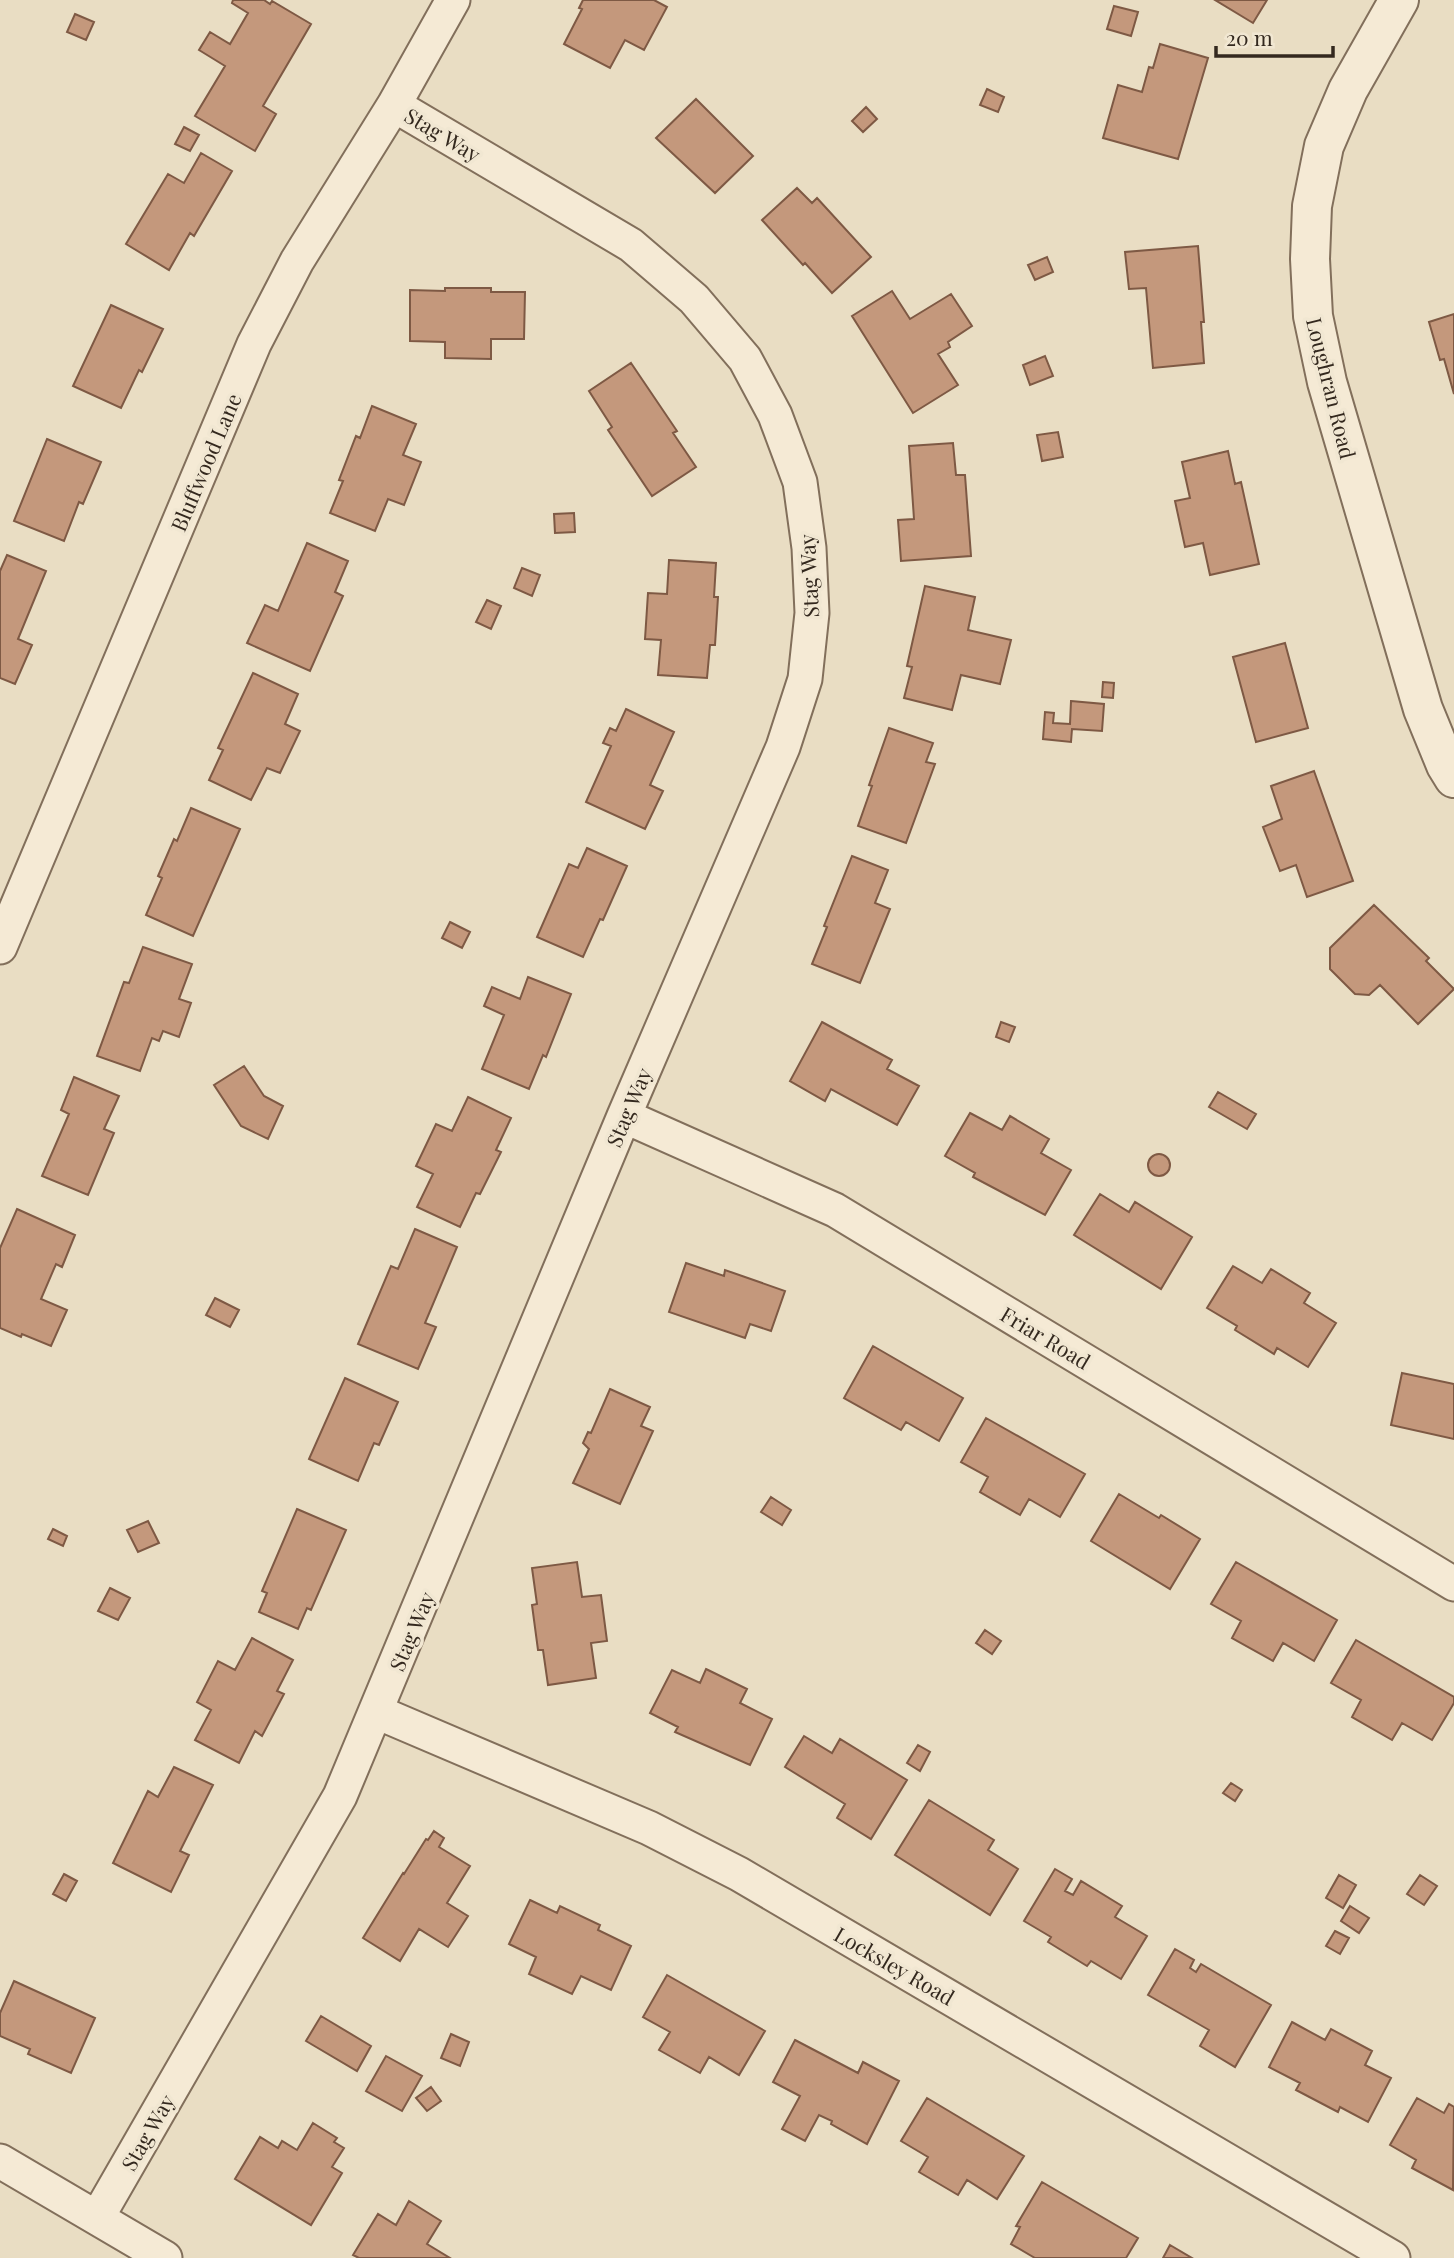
<svg xmlns="http://www.w3.org/2000/svg" width="1454" height="2258" font-family="'Playfair Display',serif">
<style>
.building{fill:#c4987c;stroke:#7e5944;stroke-width:2}
.lines{fill:none;stroke-linecap:round;stroke-linejoin:round}
.minor-casing{stroke:#826f5b;stroke-width:37}
.tertiary-casing{stroke:#826f5b;stroke-width:42}
.minor{stroke:#f5ead5;stroke-width:33}
.tertiary{stroke:#f5ead5;stroke-width:38}
.labels{text-anchor:middle;dominant-baseline:central;stroke-width:7;stroke-linejoin:round;paint-order:stroke}
.street-label{font-size:21px;fill:#33281e;stroke:#f1e7d2}
</style>
<rect width="100%" height="100%" fill="#e9ddc3"/>
<!-- building -->
<path class="building" d="M 233,0 L 264,0 L 270,4 L 272,1 L 311,24 L 263,106 L 276,114 L 255,151 L 195,116 L 225,66 L 199,50 L 210,32 L 230,44 L 248,13 L 232,3 Z
M 583,0 L 654,0 L 667,7 L 644,50 L 625,40 L 610,68 L 564,44 L 582,9 L 579,8 Z
M 1215,0 L 1267,0 L 1253,23 Z
M 1114,6 L 1138,12 L 1131,36 L 1107,29 Z
M 75,14 L 94,22 L 86,40 L 67,32 Z
M 1160,44 L 1208,58 L 1178,159 L 1103,138 L 1118,85 L 1142,92 L 1149,67 L 1153,68 Z
M 987,89 L 1004,97 L 998,112 L 980,105 Z
M 696,99 L 753,156 L 715,193 L 656,138 Z
M 866,107 L 877,119 L 863,132 L 852,121 Z
M 184,127 L 199,135 L 190,151 L 175,144 Z
M 201,153 L 232,171 L 194,236 L 190,233 L 169,270 L 126,244 L 168,174 L 184,183 Z
M 797,188 L 812,203 L 817,198 L 871,257 L 832,293 L 805,263 L 803,265 L 762,220 Z
M 1198,246 L 1204,322 L 1201,322 L 1204,363 L 1153,368 L 1146,288 L 1129,289 L 1125,252 Z
M 1047,257 L 1053,272 L 1035,280 L 1028,265 Z
M 445,288 L 491,288 L 491,292 L 525,292 L 524,339 L 491,339 L 491,359 L 445,358 L 445,342 L 410,341 L 410,290 L 445,291 Z
M 892,291 L 910,319 L 951,294 L 972,326 L 948,342 L 950,347 L 938,354 L 958,385 L 913,413 L 852,316 Z
M 111,305 L 163,329 L 142,372 L 139,370 L 121,408 L 73,386 Z
M 1454,314 L 1454,394 L 1444,359 L 1440,360 L 1429,322 Z
M 1045,356 L 1053,376 L 1030,385 L 1023,365 Z
M 631,363 L 677,431 L 673,433 L 696,467 L 652,496 L 608,430 L 612,427 L 589,391 Z
M 372,406 L 416,424 L 403,455 L 421,462 L 404,505 L 388,499 L 375,531 L 330,513 L 343,481 L 339,480 L 356,436 L 360,438 Z
M 1058,432 L 1063,457 L 1042,461 L 1037,435 Z
M 47,439 L 101,462 L 83,504 L 79,502 L 64,541 L 14,521 Z
M 953,443 L 956,475 L 965,475 L 971,556 L 901,561 L 898,520 L 914,519 L 909,446 Z
M 1228,451 L 1235,484 L 1241,482 L 1259,564 L 1210,575 L 1203,543 L 1185,547 L 1175,501 L 1190,498 L 1182,462 Z
M 574,513 L 575,532 L 555,533 L 554,514 Z
M 307,543 L 348,561 L 335,592 L 343,596 L 310,671 L 247,643 L 265,605 L 278,611 Z
M 7,555 L 46,571 L 18,639 L 32,645 L 15,684 L 0,678 L 0,571 Z
M 669,560 L 716,563 L 714,597 L 718,597 L 715,645 L 710,645 L 707,678 L 658,675 L 661,640 L 645,639 L 648,593 L 667,594 Z
M 522,568 L 540,575 L 532,596 L 514,588 Z
M 925,586 L 975,597 L 968,630 L 1011,640 L 1000,684 L 961,675 L 952,710 L 904,698 L 912,667 L 907,666 Z
M 487,600 L 501,606 L 491,629 L 476,622 Z
M 1285,643 L 1308,728 L 1256,742 L 1233,657 Z
M 253,673 L 298,694 L 285,724 L 300,731 L 280,773 L 267,768 L 251,800 L 209,780 L 223,750 L 218,748 Z
M 1103,682 L 1114,683 L 1113,698 L 1102,697 Z
M 1071,701 L 1104,704 L 1102,731 L 1072,729 L 1071,742 L 1043,739 L 1045,712 L 1054,713 L 1053,723 L 1070,724 Z
M 626,709 L 674,732 L 650,785 L 663,791 L 645,829 L 586,802 L 611,746 L 603,743 L 610,728 L 616,731 Z
M 889,728 L 933,743 L 926,762 L 935,764 L 906,843 L 858,826 L 872,786 L 869,785 Z
M 1314,771 L 1353,881 L 1307,897 L 1296,865 L 1280,871 L 1263,827 L 1282,819 L 1271,786 Z
M 191,808 L 240,829 L 193,936 L 146,915 L 162,878 L 158,876 L 174,839 L 177,841 Z
M 587,848 L 627,866 L 603,920 L 600,919 L 583,957 L 537,937 L 569,864 L 578,868 Z
M 852,856 L 888,870 L 875,903 L 890,909 L 860,983 L 812,964 L 827,927 L 824,926 Z
M 1374,905 L 1429,958 L 1426,961 L 1454,989 L 1418,1024 L 1380,985 L 1369,995 L 1355,994 L 1330,969 L 1330,948 Z
M 450,922 L 470,932 L 462,948 L 442,938 Z
M 143,947 L 192,964 L 179,999 L 191,1003 L 179,1037 L 163,1031 L 159,1041 L 152,1038 L 140,1071 L 97,1056 L 124,982 L 129,983 Z
M 528,977 L 571,994 L 546,1057 L 543,1055 L 529,1089 L 482,1069 L 504,1015 L 484,1006 L 492,987 L 520,999 Z
M 822,1022 L 892,1060 L 887,1069 L 919,1086 L 897,1125 L 831,1089 L 825,1101 L 790,1081 Z
M 1001,1022 L 1015,1027 L 1009,1042 L 996,1037 Z
M 244,1066 L 264,1096 L 283,1106 L 268,1139 L 241,1126 L 214,1085 Z
M 74,1077 L 119,1096 L 104,1129 L 114,1133 L 88,1195 L 42,1176 L 69,1114 L 61,1110 Z
M 1218,1092 L 1256,1114 L 1247,1129 L 1209,1107 Z
M 468,1097 L 511,1118 L 496,1150 L 501,1152 L 480,1194 L 476,1193 L 460,1227 L 417,1207 L 433,1174 L 416,1166 L 436,1124 L 452,1131 Z
M 970,1113 L 1002,1130 L 1010,1116 L 1049,1139 L 1041,1153 L 1071,1170 L 1045,1215 L 973,1177 L 975,1173 L 945,1156 Z
M1148 1165a11 11 0 1 1 22 0a11 11 0 1 1-22 0Z
M 1100,1194 L 1129,1212 L 1135,1202 L 1192,1237 L 1161,1289 L 1074,1235 Z
M 17,1209 L 75,1235 L 62,1267 L 56,1264 L 41,1299 L 67,1310 L 51,1346 L 22,1334 L 21,1337 L 0,1328 L 0,1248 Z
M 415,1229 L 457,1247 L 425,1323 L 436,1327 L 418,1369 L 358,1344 L 391,1266 L 398,1269 Z
M 686,1263 L 724,1276 L 725,1270 L 785,1291 L 771,1331 L 750,1324 L 745,1338 L 669,1312 Z
M 1233,1266 L 1262,1283 L 1271,1269 L 1310,1293 L 1304,1303 L 1336,1323 L 1308,1367 L 1277,1348 L 1274,1354 L 1235,1330 L 1237,1326 L 1207,1308 Z
M 215,1298 L 239,1310 L 230,1327 L 206,1315 Z
M 873,1346 L 963,1398 L 939,1441 L 906,1422 L 901,1430 L 844,1398 Z
M 1402,1373 L 1454,1384 L 1454,1439 L 1391,1425 Z
M 345,1378 L 398,1402 L 379,1445 L 374,1443 L 358,1481 L 309,1459 Z
M 610,1389 L 650,1407 L 641,1426 L 653,1431 L 620,1504 L 573,1483 L 589,1449 L 583,1443 L 588,1432 L 591,1433 Z
M 986,1418 L 1085,1474 L 1060,1517 L 1029,1499 L 1020,1515 L 980,1492 L 988,1477 L 961,1462 Z
M 1119,1494 L 1159,1518 L 1161,1515 L 1200,1539 L 1170,1589 L 1091,1541 Z
M 771,1497 L 791,1510 L 782,1525 L 761,1512 Z
M 297,1509 L 346,1530 L 311,1610 L 307,1608 L 298,1629 L 259,1612 L 267,1593 L 262,1591 Z
M 148,1521 L 159,1543 L 138,1552 L 127,1530 Z
M 53,1529 L 67,1536 L 63,1546 L 48,1539 Z
M 577,1562 L 582,1597 L 601,1595 L 607,1641 L 591,1643 L 596,1678 L 548,1685 L 543,1650 L 538,1650 L 532,1605 L 537,1604 L 532,1568 Z
M 1236,1562 L 1337,1620 L 1314,1661 L 1283,1643 L 1273,1661 L 1232,1638 L 1241,1621 L 1211,1604 Z
M 110,1588 L 130,1598 L 118,1620 L 98,1611 Z
M 985,1630 L 1001,1641 L 992,1654 L 976,1643 Z
M 252,1638 L 293,1660 L 277,1691 L 284,1694 L 262,1736 L 255,1731 L 239,1763 L 195,1740 L 211,1710 L 197,1702 L 218,1661 L 235,1670 Z
M 1356,1640 L 1454,1697 L 1454,1703 L 1432,1740 L 1402,1723 L 1392,1740 L 1352,1717 L 1361,1700 L 1331,1683 Z
M 706,1669 L 747,1689 L 740,1703 L 772,1719 L 750,1765 L 675,1732 L 678,1727 L 650,1713 L 672,1670 L 700,1683 Z
M 804,1736 L 832,1753 L 840,1739 L 907,1780 L 871,1839 L 837,1818 L 845,1804 L 785,1767 Z
M 918,1745 L 930,1752 L 920,1771 L 907,1763 Z
M 174,1767 L 213,1785 L 180,1851 L 189,1855 L 171,1892 L 113,1863 L 148,1791 L 158,1797 Z
M 1231,1783 L 1242,1790 L 1235,1801 L 1223,1793 Z
M 929,1800 L 994,1840 L 988,1850 L 1018,1869 L 990,1915 L 895,1855 Z
M 434,1831 L 444,1838 L 439,1847 L 470,1866 L 447,1903 L 468,1916 L 448,1947 L 419,1929 L 400,1961 L 363,1938 L 403,1873 L 404,1874 L 426,1839 L 428,1840 Z
M 1055,1869 L 1072,1879 L 1065,1891 L 1073,1895 L 1081,1881 L 1122,1906 L 1115,1917 L 1147,1936 L 1121,1979 L 1091,1961 L 1087,1966 L 1048,1942 L 1051,1937 L 1024,1921 Z
M 64,1874 L 77,1881 L 66,1901 L 53,1894 Z
M 1339,1875 L 1356,1885 L 1343,1908 L 1326,1898 Z
M 1420,1875 L 1437,1886 L 1424,1905 L 1407,1894 Z
M 530,1900 L 557,1913 L 560,1906 L 600,1925 L 598,1930 L 631,1946 L 611,1990 L 581,1976 L 572,1994 L 529,1974 L 536,1957 L 509,1944 Z
M 1350,1906 L 1369,1918 L 1359,1933 L 1341,1921 Z
M 1335,1931 L 1349,1938 L 1340,1954 L 1326,1946 Z
M 1175,1949 L 1194,1960 L 1190,1968 L 1196,1972 L 1201,1964 L 1271,2005 L 1235,2067 L 1200,2046 L 1209,2030 L 1148,1995 Z
M 667,1975 L 765,2031 L 739,2075 L 709,2057 L 700,2073 L 659,2050 L 670,2032 L 643,2017 Z
M 14,1981 L 95,2018 L 71,2073 L 28,2054 L 30,2049 L 0,2036 L 0,2013 Z
M 321,2016 L 371,2046 L 357,2071 L 306,2041 Z
M 1292,2022 L 1325,2040 L 1331,2029 L 1372,2051 L 1365,2065 L 1391,2078 L 1368,2122 L 1340,2107 L 1338,2112 L 1296,2090 L 1300,2083 L 1269,2067 Z
M 451,2034 L 469,2042 L 460,2066 L 441,2058 Z
M 795,2040 L 858,2073 L 863,2062 L 899,2081 L 867,2144 L 831,2124 L 832,2121 L 819,2115 L 805,2141 L 782,2129 L 800,2096 L 773,2082 Z
M 386,2056 L 422,2076 L 402,2111 L 366,2091 Z
M 431,2087 L 441,2101 L 427,2111 L 416,2098 Z
M 927,2098 L 1024,2156 L 997,2199 L 967,2180 L 958,2195 L 919,2172 L 928,2157 L 901,2141 Z
M 1417,2098 L 1444,2113 L 1449,2104 L 1454,2107 L 1453,2190 L 1412,2168 L 1416,2160 L 1390,2145 Z
M 313,2123 L 337,2138 L 334,2142 L 344,2148 L 332,2167 L 342,2173 L 311,2225 L 235,2179 L 260,2137 L 278,2148 L 282,2141 L 297,2150 Z
M 1042,2182 L 1138,2238 L 1126,2258 L 1035,2258 L 1011,2244 L 1020,2227 L 1016,2226 Z
M 409,2201 L 441,2221 L 427,2244 L 450,2258 L 359,2258 L 353,2255 L 378,2214 L 396,2225 Z
M 1170,2245 L 1192,2258 L 1163,2258 Z"/>
<g class="lines">
<defs>
<path id="minor" d="M 0,947 L 254,344 L 297,261 L 394,105 L 453,0
M 624,1116 L 835,1210 L 1454,1584
M 377,1712 L 649,1828 L 739,1874 L 1393,2258
M 0,2161 L 165,2258
M 97,2218 L 340,1796 L 624,1116 L 783,747 L 805,679 L 812,613 L 809,548 L 800,482 L 775,415 L 745,359 L 694,299 L 631,245 L 394,105"/>
<path id="tertiary" d="M 1399,0 L 1348,90 L 1324,146 L 1312,206 L 1310,259 L 1313,316 L 1327,382 L 1423,709 L 1446,765 L 1454,778"/>
</defs>
<!-- minor casing -->
<use href="#minor" class="minor-casing"/>
<!-- tertiary casing -->
<use href="#tertiary" class="tertiary-casing"/>
<!-- minor -->
<use href="#minor" class="minor"/>
<!-- tertiary -->
<use href="#tertiary" class="tertiary"/>
</g>
<g class="labels">
<!-- street labels -->
<g class="street-label">
<text transform="translate(443 134) rotate(31)">Stag Way</text>
<text transform="translate(1332 388) rotate(76)">Loughran Road</text>
<text transform="translate(205 462) rotate(-67)">Bluffwood Lane</text>
<text transform="translate(808 576) rotate(-93)">Stag Way</text>
<text transform="translate(628 1107) rotate(-67)">Stag Way</text>
<text transform="translate(1046 1337) rotate(31)">Friar Road</text>
<text transform="translate(411 1631) rotate(-67)">Stag Way</text>
<text transform="translate(895 1965) rotate(30)">Locksley Road</text>
<text transform="translate(147 2132) rotate(-60)">Stag Way</text>
</g>
</g>
<!-- scale -->
<path d="M1216 46v10h117v-10" fill="none" stroke="#33281e" stroke-width="3.5"/>
<text x="1226" y="46" font-size="21" fill="#33281e" stroke="#f1e7d2" stroke-width="5" paint-order="stroke">20 m</text>
</svg>
